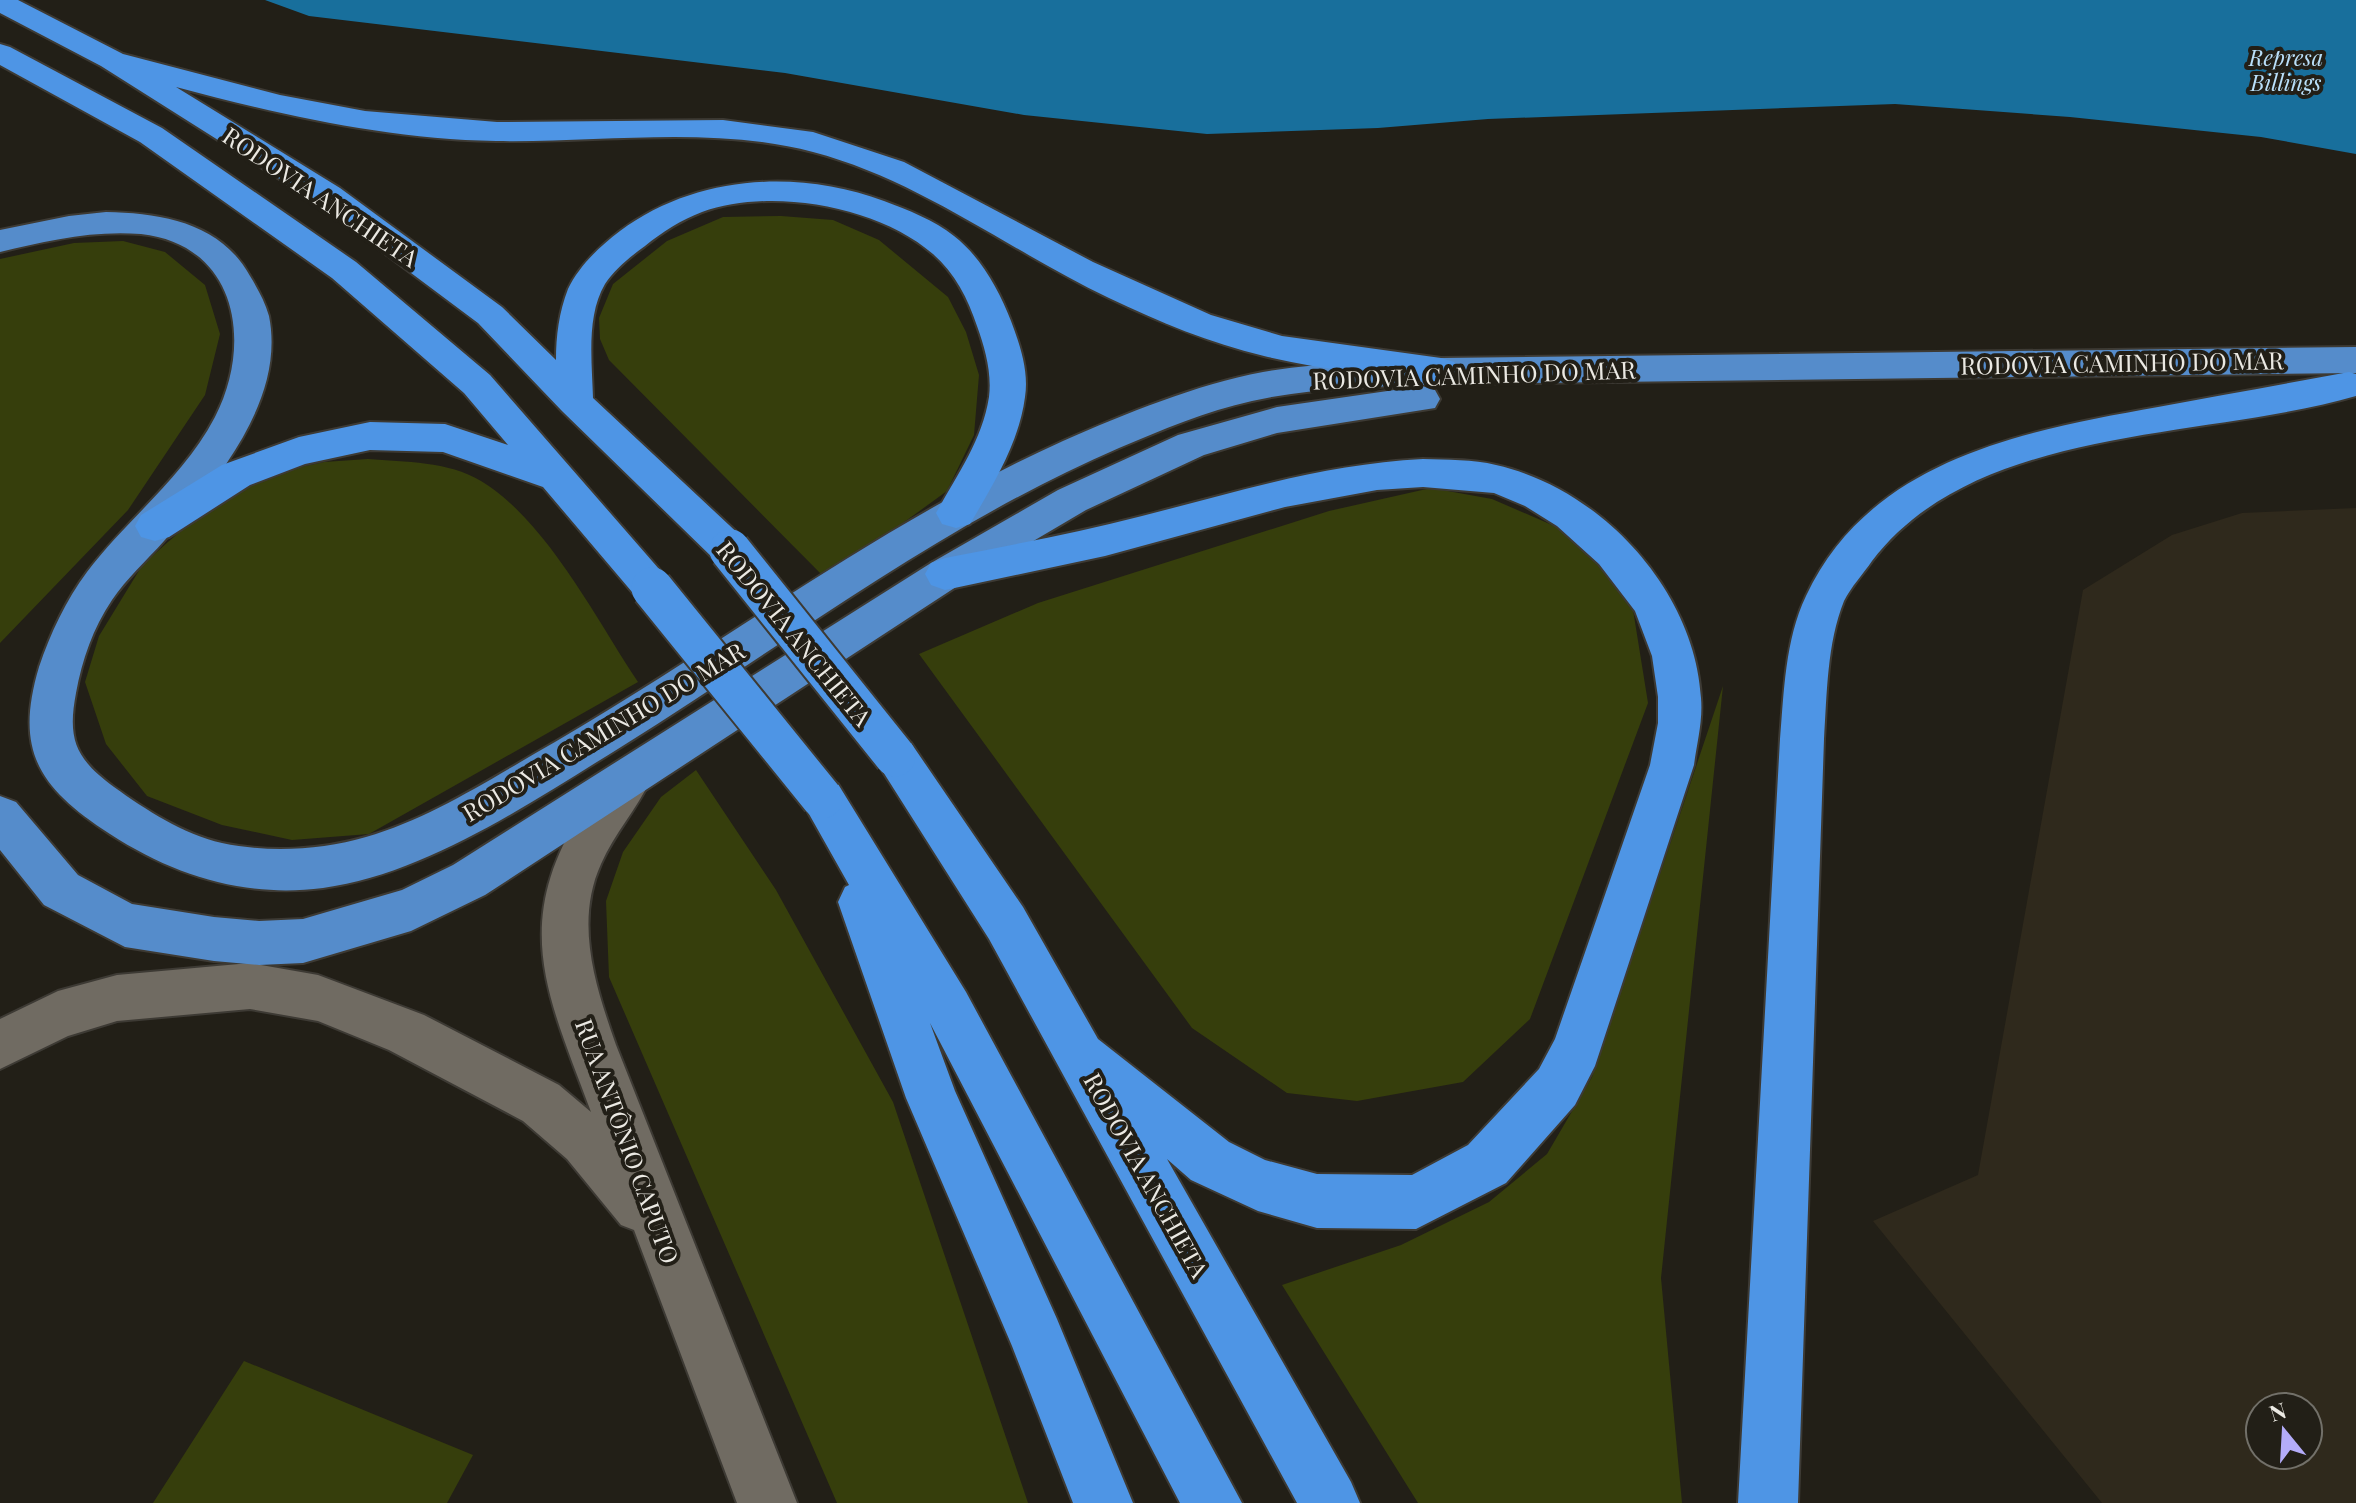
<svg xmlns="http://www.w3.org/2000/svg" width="2356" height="1503" font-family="'Playfair Display',serif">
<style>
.built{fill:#2f291c;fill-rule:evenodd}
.green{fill:#363e0c}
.water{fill:#186f9c}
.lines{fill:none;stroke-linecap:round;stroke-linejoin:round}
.secondary-casing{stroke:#3d3a34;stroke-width:4}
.trunk-casing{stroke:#3d3a34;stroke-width:4}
.motorway-casing{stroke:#3d3a34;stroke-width:4}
.secondary{fill:#706b62;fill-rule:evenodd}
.trunk{fill:#558ccb;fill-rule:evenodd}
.motorway{fill:#4e95e5;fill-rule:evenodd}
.motorway-bridge-casing{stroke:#3d3a34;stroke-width:45;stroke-linecap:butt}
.motorway-bridge{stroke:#4e95e5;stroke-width:41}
.labels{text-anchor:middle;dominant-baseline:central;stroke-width:8;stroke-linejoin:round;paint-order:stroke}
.far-water-label{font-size:22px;font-style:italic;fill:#bae0fa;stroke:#221f17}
.street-label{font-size:24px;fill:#ebe9e3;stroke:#221f17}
</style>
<rect width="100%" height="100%" fill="#221f17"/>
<!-- built -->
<path class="built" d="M 2356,508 L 2356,1503 L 2102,1503 L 1873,1221 L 1978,1175 L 2083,590 L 2172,535 L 2242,513 ZM 2260,1407 L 2308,1407 L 2308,1455 L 2260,1455 Z"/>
<!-- green -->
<path class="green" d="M 781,216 L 833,220 L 879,240 L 948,297 L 966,332 L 979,375 L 974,435 L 947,491 L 826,579 L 609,360 L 600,339 L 599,318 L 613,284 L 667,241 L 723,217 Z
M 123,241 L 165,252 L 205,285 L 220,334 L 205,395 L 128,510 L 0,643 L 0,259 L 74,243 Z
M 368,459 C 405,462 448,461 481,481 C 546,520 596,619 638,682 L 369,834 L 292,840 L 222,825 L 147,796 L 106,744 L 85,682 L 99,636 L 143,564 L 202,512 L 271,473 L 324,462 Z
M 1431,488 L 1492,499 L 1559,528 L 1630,591 L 1648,703 L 1530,1019 L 1463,1082 L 1357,1101 L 1287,1093 L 1192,1028 L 919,654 L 1038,603 L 1329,511 Z
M 1723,686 L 1661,1278 L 1682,1503 L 1418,1503 L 1282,1285 L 1401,1245 L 1489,1202 L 1547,1154 L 1592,1077 Z
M 696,770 L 776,890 L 893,1102 L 1028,1503 L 837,1503 L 609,977 L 606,901 L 623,852 L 661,797 Z
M 244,1361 L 473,1455 L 447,1503 L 153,1503 Z"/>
<!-- water -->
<path class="water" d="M 265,0 L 2356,0 L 2356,154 L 2261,137 L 2070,117 L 1895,104 L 1488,119 L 1378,128 L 1207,134 L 1024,115 L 785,73 L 309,16 Z"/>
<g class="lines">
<defs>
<path id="secondary" d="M 629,760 L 645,765 L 651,779 C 637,809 614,834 601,864 C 574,923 596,988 616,1045 L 797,1503 L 737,1503 L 634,1230 L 621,1225 L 567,1159 L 523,1121 L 389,1050 L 318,1021 L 250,1009 L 117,1021 L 68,1036 L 0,1069 L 0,1019 L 58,991 L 117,975 L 250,963 L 318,975 L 424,1015 L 559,1085 L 591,1112 C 549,998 510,926 581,813 C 594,792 606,768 629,760 Z"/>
<path id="trunk" d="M 106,212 C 162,213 221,223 250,276 C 258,289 265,302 269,316 C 286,401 215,483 164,541 C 146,561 127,578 112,600 C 93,628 82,660 76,693 C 67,740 76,759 114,787 C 146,810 183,834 222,843 C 269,853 321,850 366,837 C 432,818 495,776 555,742 C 725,643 883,522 1063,441 C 1127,413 1195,385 1263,372 C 1322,362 1382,361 1441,358 L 2356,347 L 2356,373 L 1441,384 C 1378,387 1314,387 1252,401 C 1206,411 1162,430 1119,448 C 940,525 785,645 621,747 C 533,801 427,874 323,888 C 245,898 175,876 110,834 C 39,788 14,751 39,667 C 50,634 66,600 87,572 C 128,518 183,478 215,417 C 253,343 238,245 141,234 C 93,230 45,241 0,252 L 0,230 L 69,216 Z
M 1422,386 L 1435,390 L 1440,399 L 1435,408 L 1277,433 L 1204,455 L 1086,510 L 959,585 L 485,895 L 411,931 L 303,963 L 259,965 L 214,961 L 125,947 L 44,905 L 0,850 L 0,796 L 16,802 L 78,875 L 132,904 L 214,917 L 259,921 L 303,919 L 402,890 L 453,865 L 931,563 L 1058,490 L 1178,435 L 1277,407 Z"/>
<path id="motorway" d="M 0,0 L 18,0 L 123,54 L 280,95 L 365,111 L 497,122 L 723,120 L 813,132 L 904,162 L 1093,262 L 1211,315 L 1282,336 L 1441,358 L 1454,362 L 1459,371 L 1454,380 L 1441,384 C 1382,375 1322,370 1264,356 C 1210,343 1159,322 1109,298 C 1010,251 920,180 813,152 C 710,125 600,143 496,141 C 387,139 281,115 176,87 L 340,188 L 502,307 L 556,360 C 556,336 559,312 568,289 C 579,266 599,247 620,231 C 696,175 797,169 884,201 C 908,210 934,220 954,236 C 981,257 999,290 1011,321 C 1020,345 1029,371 1025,397 C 1019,443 993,485 970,524 L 956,528 L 942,524 L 936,513 C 957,475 982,441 989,397 C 992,373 985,348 977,326 C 968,299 955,273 933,254 C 878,206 771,187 702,212 C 681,220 662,232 645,246 C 631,256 615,269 605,284 C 586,316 592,362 593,398 L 744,539 L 750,550 L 744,561 L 730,565 L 716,561 L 562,411 L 478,323 L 316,202 L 101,66 L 0,13 Z
M 0,44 L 10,47 L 162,128 L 356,262 L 490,375 L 666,577 L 672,588 L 666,599 L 652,604 L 638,599 L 543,487 L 443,452 L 370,450 L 305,464 L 250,485 L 169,537 L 155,541 L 141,537 L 135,526 L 141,515 L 222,465 L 299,437 L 370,422 L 445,424 L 508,445 L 464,393 L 332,278 L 140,142 L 0,65 Z
M 2349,372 L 2356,374 L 2356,396 C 2205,440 1976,424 1872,561 C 1863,574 1851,587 1844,601 C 1827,643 1827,694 1824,739 L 1798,1503 L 1738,1503 L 1780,739 C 1784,692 1785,640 1806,596 C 1870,459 2024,431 2158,407 C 2222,395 2285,384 2349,372 Z
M 1423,459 C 1447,460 1473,459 1496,465 C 1600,488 1695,590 1701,698 C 1703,721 1697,742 1694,765 L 1595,1066 L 1575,1105 L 1506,1183 L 1416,1229 L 1317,1228 L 1258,1211 L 1191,1180 L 1167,1159 L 1351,1482 L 1360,1503 L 1297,1503 L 989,939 L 873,756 L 879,743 L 895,737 L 911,743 L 1023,907 L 1098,1039 L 1229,1142 L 1265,1160 L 1317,1174 L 1412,1175 L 1468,1145 L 1539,1069 L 1555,1039 L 1650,765 L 1658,723 L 1658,697 L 1652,656 L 1635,611 L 1599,564 L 1557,526 L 1525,506 L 1494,493 L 1423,487 L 1377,490 L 1285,507 L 1105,556 L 945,590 L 931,585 L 925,574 L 931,563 L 945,558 C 1011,545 1077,533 1142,516 C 1236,492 1325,464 1423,459 Z
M 822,778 L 838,784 L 966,992 L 1242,1503 L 1180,1503 L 930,1023 L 955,1091 L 1057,1319 L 1133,1503 L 1073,1503 L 1012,1346 L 906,1098 L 838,902 L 845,887 L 849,885 L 800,798 L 806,784 Z"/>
</defs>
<!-- secondary casing -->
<use href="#secondary" class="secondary-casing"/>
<!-- trunk casing -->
<use href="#trunk" class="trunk-casing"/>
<!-- motorway casing -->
<use href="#motorway" class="motorway-casing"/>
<!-- secondary -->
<use href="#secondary" class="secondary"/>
<!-- trunk -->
<use href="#trunk" class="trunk"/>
<!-- motorway -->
<use href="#motorway" class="motorway"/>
<defs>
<path id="motorway-bridge" d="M 730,550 L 895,756
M 652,588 L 822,798"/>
</defs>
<!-- motorway-bridge casing -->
<use href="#motorway-bridge" class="motorway-bridge-casing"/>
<!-- motorway-bridge -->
<use href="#motorway-bridge" class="motorway-bridge"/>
</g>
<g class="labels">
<!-- far-water labels -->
<g class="far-water-label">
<text x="2286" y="57">Represa<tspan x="2286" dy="25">Billings</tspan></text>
</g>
<!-- street labels -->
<g class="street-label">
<text transform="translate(321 196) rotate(34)">RODOVIA ANCHIETA</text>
<text transform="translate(2122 362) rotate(-1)">RODOVIA CAMINHO DO MAR</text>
<text transform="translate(1474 374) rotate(-2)">RODOVIA CAMINHO DO MAR</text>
<text transform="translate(795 633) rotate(51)">RODOVIA ANCHIETA</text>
<text transform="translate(603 731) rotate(-31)">RODOVIA CAMINHO DO MAR</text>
<text transform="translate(628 1141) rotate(70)">RUA ANTÔNIO CAPUTO</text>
<text transform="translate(1147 1175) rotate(61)">RODOVIA ANCHIETA</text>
</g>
</g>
<!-- north arrow -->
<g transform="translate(2284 1431) rotate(342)"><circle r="38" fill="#221f17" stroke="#727069" stroke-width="2"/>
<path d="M0-6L14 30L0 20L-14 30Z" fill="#b4acf9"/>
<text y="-12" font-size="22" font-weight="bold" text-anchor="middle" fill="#ebe9e3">N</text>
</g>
</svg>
